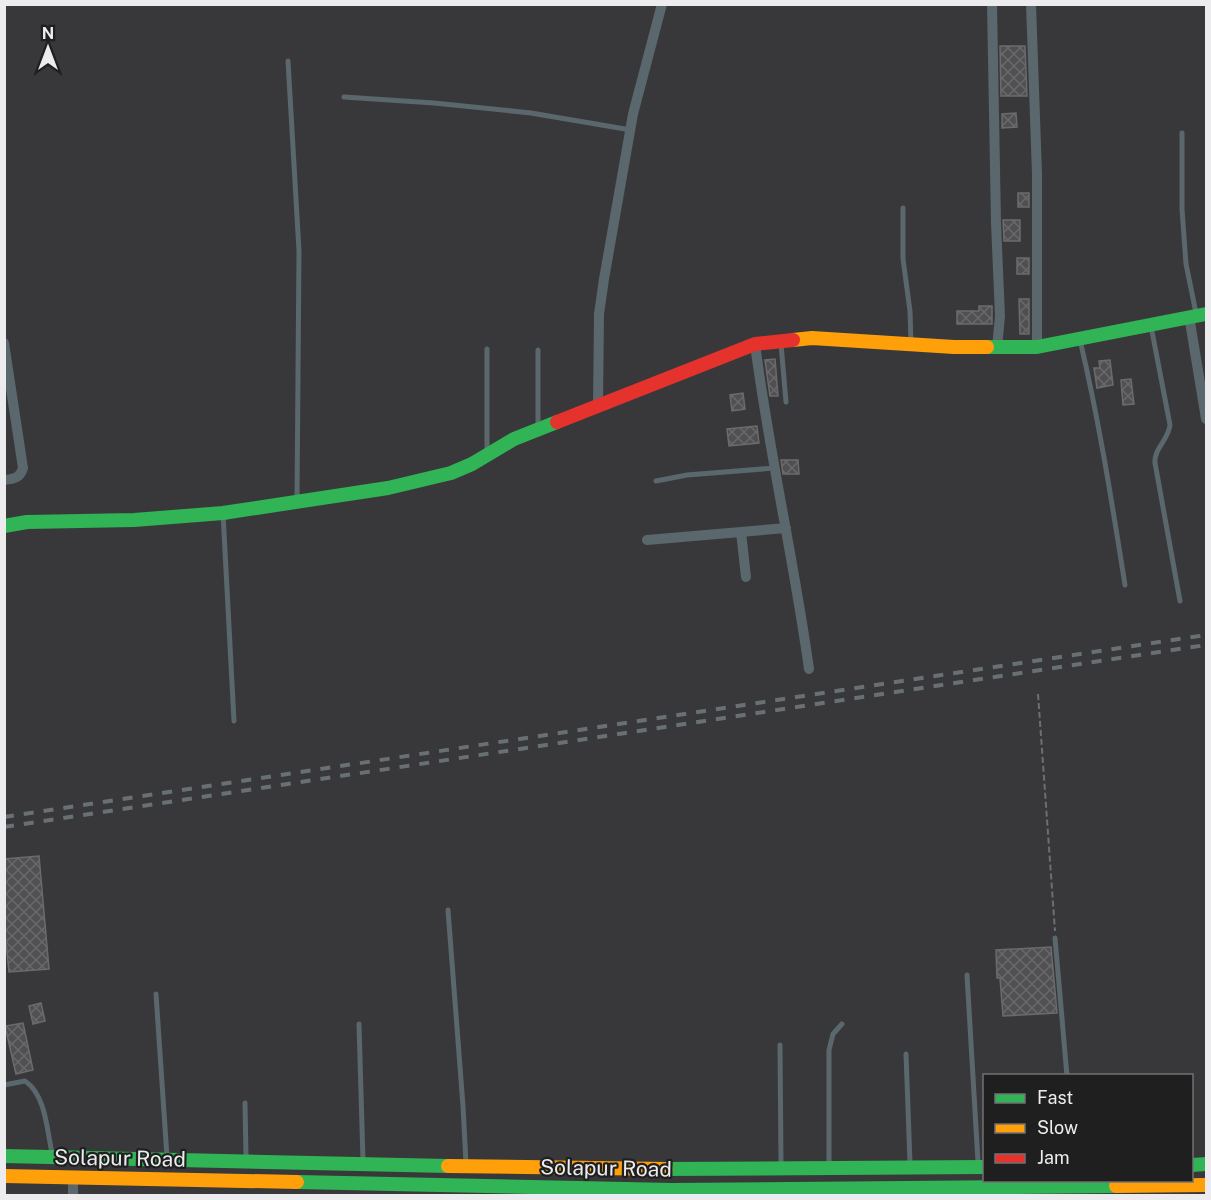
<svg xmlns="http://www.w3.org/2000/svg" width="1211" height="1200" font-family="'Public Sans',sans-serif">
<style>
.building{fill:url(#building-cross-hatch);stroke:#6b6b6d;stroke-width:1.5}
.lines{fill:none;stroke-linecap:round;stroke-linejoin:round}
.path{stroke:#687075;stroke-width:2;stroke-dasharray:6 3;stroke-linecap:butt}
.lane{stroke:#5a676d;stroke-width:5}
.street{stroke:#5a676d;stroke-width:10}
.fast{stroke:#30b455;stroke-width:14}
.slow{stroke:#ff9f0a;stroke-width:14}
.jam{stroke:#e5322d;stroke-width:14}
.rail{stroke:#687074;stroke-width:4;stroke-dasharray:10 10;stroke-linecap:butt}
.labels{text-anchor:middle;dominant-baseline:central;stroke-width:4.5;stroke-linejoin:round;paint-order:stroke}
.street-label{font-size:21px;fill:#ececef;stroke:#1f1f20}
</style>
<defs>
<pattern id="building-cross-hatch" width="8" height="8" patternUnits="userSpaceOnUse" patternTransform="scale(1.5)"><rect width="8" height="8" fill="#505052"/><path d="M0 0l8 8M0 8l8-8" fill="none" stroke="#69696b"/></pattern>
</defs>
<rect width="100%" height="100%" fill="#38383a"/>
<!-- building -->
<path class="building" d="M 1000,46 L 1025,46 L 1027,96 L 1001,96 Z
M 1016,113 L 1017,127 L 1002,128 L 1002,114 Z
M 1018,193 L 1029,193 L 1029,207 L 1018,207 Z
M 1003,220 L 1020,220 L 1020,241 L 1004,241 Z
M 1017,258 L 1029,258 L 1029,274 L 1017,274 Z
M 1019,299 L 1029,299 L 1029,334 L 1020,334 Z
M 979,306 L 992,306 L 992,324 L 957,324 L 957,311 L 979,311 Z
M 775,359 L 778,396 L 770,396 L 765,360 Z
M 1110,360 L 1113,385 L 1097,388 L 1094,368 L 1100,368 L 1099,361 Z
M 1131,379 L 1134,404 L 1123,405 L 1121,380 Z
M 743,393 L 745,409 L 732,411 L 730,395 Z
M 757,426 L 759,443 L 729,446 L 727,429 Z
M 781,460 L 798,460 L 799,474 L 783,474 Z
M 39,856 L 49,969 L 9,972 L 4,923 L 4,859 Z
M 1051,947 L 1057,1013 L 1003,1016 L 1000,978 L 997,978 L 996,950 Z
M 41,1003 L 45,1021 L 33,1024 L 29,1006 Z
M 23,1023 L 33,1070 L 16,1074 L 5,1026 Z"/>
<g class="lines">
<!-- path -->
<path class="path" d="M 1038,694 L 1055,931"/>
<!-- lane -->
<path class="lane" d="M 288,61 L 299,251 L 297,500
M 344,97 L 434,103 L 531,113 L 631,130
M 1182,133 L 1182,209 L 1186,264 L 1196,313
M 903,208 L 903,259 L 910,311 L 911,344
M 1151,326 L 1170,425 C 1168,441 1154,448 1155,463 L 1180,601
M 1080,340 C 1099,420 1112,503 1125,585
M 781,344 L 786,402
M 538,427 L 538,350
M 487,452 L 487,349
M 656,481 L 687,475 L 775,468
M 223,513 L 234,721
M 448,910 L 463,1106 L 466,1163
M 1055,938 L 1067,1076
M 967,975 L 978,1162
M 156,994 L 167,1157
M 359,1024 L 363,1161
M 780,1045 L 781,1163
M 906,1054 L 910,1163
M 4,1085 L 25,1081 C 46,1095 47,1131 52,1153
M 245,1103 L 246,1157
M 829,1165 L 829,1050 L 833,1034 L 842,1024"/>
<!-- street -->
<path class="street" d="M 992,4 L 996,223 L 1000,316 L 997,348
M 1031,4 L 1037,174 L 1037,347
M 1189,316 L 1206,419
M 4,343 L 23,468 C 20,478 14,479 4,480
M 755,344 C 769,453 794,560 809,669
M 598,405 L 599,314 L 604,279 L 633,114 L 662,4
M 741,532 L 746,577
M 647,540 L 786,528
M 73,1178 L 73,1196"/>
<!-- fast -->
<path class="fast" d="M 987,347 L 1037,347 L 1206,314
M 4,526 L 27,522 L 134,520 L 223,513 L 388,488 L 451,473 L 472,464 L 514,439 L 557,422
M 4,1156 L 448,1166
M 1192,1165 L 1206,1164
M 666,1169 L 984,1167
M 297,1182 L 672,1190 L 1116,1186"/>
<!-- slow -->
<path class="slow" d="M 793,340 L 812,338 L 954,347 L 987,347
M 448,1166 L 666,1169
M 4,1176 L 297,1182
M 1116,1186 L 1206,1185"/>
<!-- jam -->
<path class="jam" d="M 557,422 L 755,344 L 793,340"/>
<!-- rail -->
<path class="rail" d="M 4,817 L 1206,635
M 4,827 L 1206,645"/>
</g>
<g class="labels">
<!-- street labels -->
<g class="street-label">
<text transform="translate(120 1158) rotate(1)">Solapur Road</text>
<text transform="translate(606 1168) rotate(1)">Solapur Road</text>
</g>
</g>
<!-- border -->
<rect width="1211" height="1200" fill="none" stroke="#ececef" stroke-width="12"/>
<!-- legend -->
<rect x="983" y="1074" width="210" height="108" fill="#1f1f20" stroke="#717173" stroke-width="1.5"/>
<rect x="995" y="1094" width="30" height="9" fill="#30b455" stroke="#717173" stroke-width="1.5"/>
<text x="1037" y="1104" font-size="18" fill="#ececef">Fast</text>
<rect x="995" y="1124" width="30" height="9" fill="#ff9f0a" stroke="#717173" stroke-width="1.5"/>
<text x="1037" y="1134" font-size="18" fill="#ececef">Slow</text>
<rect x="995" y="1154" width="30" height="9" fill="#e5322d" stroke="#717173" stroke-width="1.5"/>
<text x="1037" y="1164" font-size="18" fill="#ececef">Jam</text>
<!-- north arrow -->
<g transform="translate(48 48)" stroke="#1f1f20" stroke-width="4.5" paint-order="stroke">
<path d="M0-4.5L10 22L0 15L-10 22Z" fill="#ececef"/>
<text y="-9" font-size="16" font-weight="bold" text-anchor="middle" fill="#ececef">N</text>
</g>
</svg>
